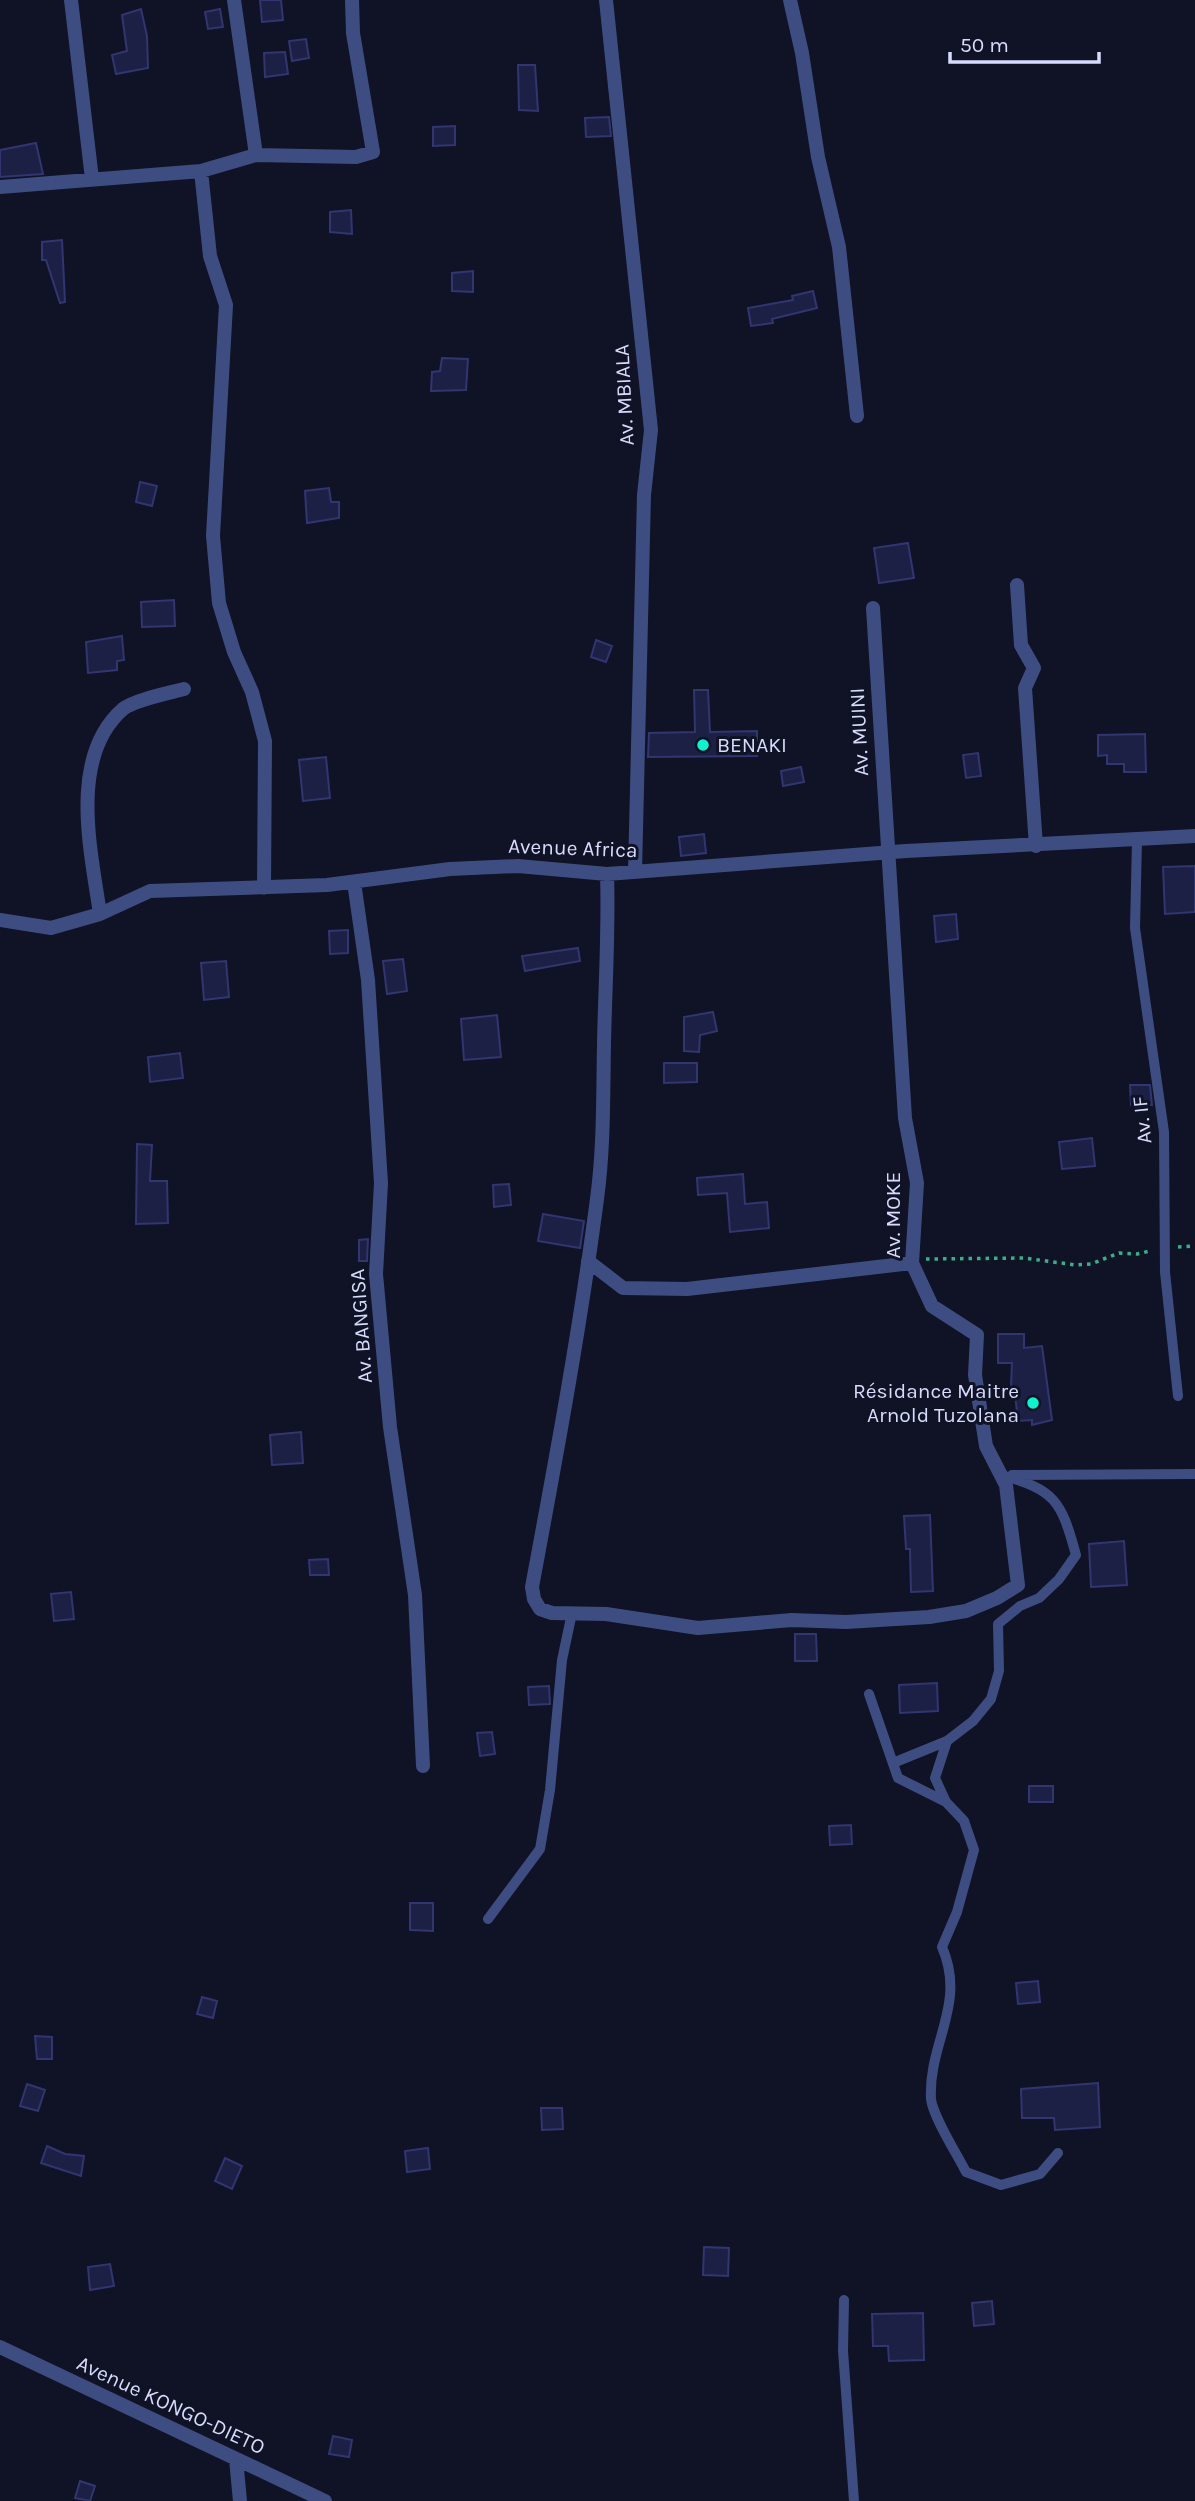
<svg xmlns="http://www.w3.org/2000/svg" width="1195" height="2501" font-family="Karla,sans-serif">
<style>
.building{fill:#1d2045;stroke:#313570;stroke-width:2}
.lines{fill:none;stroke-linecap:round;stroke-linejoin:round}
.path{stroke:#36b18a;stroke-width:3.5;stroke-dasharray:3.5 5;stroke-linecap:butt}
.service{stroke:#3e4d81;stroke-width:10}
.minor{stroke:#3e4d81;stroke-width:14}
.poi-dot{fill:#0ef2ce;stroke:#101225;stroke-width:2.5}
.labels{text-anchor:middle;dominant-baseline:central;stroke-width:6;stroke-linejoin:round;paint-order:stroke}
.street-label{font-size:21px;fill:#d7dcfd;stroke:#101225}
.poi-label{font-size:21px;fill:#d7dcfd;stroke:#101225;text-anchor:start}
</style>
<rect width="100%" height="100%" fill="#101225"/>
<!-- building -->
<path class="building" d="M 260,0 L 281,0 L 283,20 L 262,22 Z
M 141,9 L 147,36 L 148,68 L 116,74 L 112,55 L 127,51 L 122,15 Z
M 220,9 L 223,27 L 208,29 L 205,12 Z
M 306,39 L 309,58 L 292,61 L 289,41 Z
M 285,52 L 288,74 L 265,77 L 264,53 Z
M 518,65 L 535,65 L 538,111 L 519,110 Z
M 609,117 L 611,136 L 586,137 L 585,118 Z
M 455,126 L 455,145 L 433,146 L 433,127 Z
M 36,143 L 43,174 L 0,177 L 0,150 Z
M 351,210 L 352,234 L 330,232 L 330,212 Z
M 62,240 L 65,302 L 60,303 L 46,260 L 42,260 L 42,242 Z
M 473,271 L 473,292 L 452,291 L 452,273 Z
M 813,291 L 817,308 L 772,319 L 773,323 L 751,326 L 748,308 L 793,300 L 792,296 Z
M 442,358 L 468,359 L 466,390 L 431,391 L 432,372 L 440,371 Z
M 140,482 L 157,486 L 152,506 L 136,502 Z
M 329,488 L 331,502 L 339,502 L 339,518 L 307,523 L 305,491 Z
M 908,543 L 914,578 L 879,583 L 874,548 Z
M 174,600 L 175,626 L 142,627 L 141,602 Z
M 122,636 L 124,660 L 117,661 L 117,670 L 88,673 L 86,642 Z
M 596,640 L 612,646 L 606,662 L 591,657 Z
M 694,690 L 708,690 L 710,732 L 757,731 L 757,756 L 648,757 L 649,733 L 695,732 Z
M 1145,734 L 1146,772 L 1124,772 L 1124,764 L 1107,764 L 1107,755 L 1098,756 L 1098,735 Z
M 978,753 L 981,776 L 966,778 L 963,755 Z
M 326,757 L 330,798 L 303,801 L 299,760 Z
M 801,767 L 804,782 L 783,786 L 781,771 Z
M 704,834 L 706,853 L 681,856 L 679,837 Z
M 1195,866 L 1195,912 L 1165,914 L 1163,867 Z
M 956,914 L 958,939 L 936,942 L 934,916 Z
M 348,930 L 348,953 L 330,954 L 329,931 Z
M 578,948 L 580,961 L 525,971 L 522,956 Z
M 403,959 L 407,991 L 387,994 L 383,961 Z
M 226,961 L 229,997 L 204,1000 L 201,963 Z
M 713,1012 L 717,1031 L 700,1035 L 699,1052 L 684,1051 L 684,1017 Z
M 497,1015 L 501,1057 L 464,1060 L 461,1019 Z
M 180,1053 L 183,1078 L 150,1082 L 148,1057 Z
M 664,1063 L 697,1063 L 697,1082 L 664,1083 Z
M 1130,1085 L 1150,1085 L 1152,1105 L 1131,1105 Z
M 1092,1138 L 1095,1166 L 1062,1169 L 1059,1142 Z
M 137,1144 L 152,1145 L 150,1181 L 167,1181 L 168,1223 L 136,1224 Z
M 743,1174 L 745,1204 L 767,1202 L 769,1228 L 730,1232 L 727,1193 L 698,1195 L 697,1178 Z
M 509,1184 L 511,1205 L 494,1207 L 493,1185 Z
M 543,1214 L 584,1221 L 580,1248 L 538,1241 Z
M 368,1239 L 367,1261 L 359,1261 L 359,1240 Z
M 998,1334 L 1024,1334 L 1024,1348 L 1042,1346 L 1052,1420 L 1032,1425 L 1032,1420 L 1018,1421 L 1014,1386 L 1011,1386 L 1012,1363 L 998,1363 Z
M 301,1432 L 303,1463 L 272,1465 L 270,1435 Z
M 930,1515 L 933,1591 L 911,1592 L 910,1549 L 906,1549 L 904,1516 Z
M 1124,1541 L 1127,1585 L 1091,1587 L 1089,1544 Z
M 328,1559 L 329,1575 L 310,1575 L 309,1560 Z
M 71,1592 L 74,1619 L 54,1621 L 51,1594 Z
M 795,1634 L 816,1634 L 817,1661 L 795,1661 Z
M 937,1683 L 938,1711 L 900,1713 L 899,1685 Z
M 549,1686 L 550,1704 L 529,1705 L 528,1687 Z
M 492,1732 L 495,1754 L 480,1756 L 477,1733 Z
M 1029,1786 L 1053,1786 L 1053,1802 L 1029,1802 Z
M 851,1825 L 852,1844 L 830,1845 L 829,1826 Z
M 410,1903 L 433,1903 L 433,1931 L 410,1930 Z
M 1038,1981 L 1040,2002 L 1018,2004 L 1016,1983 Z
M 202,1997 L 217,2001 L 213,2018 L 197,2014 Z
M 35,2036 L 52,2037 L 52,2059 L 37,2059 Z
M 1098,2083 L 1100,2127 L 1055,2130 L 1054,2118 L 1022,2118 L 1021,2089 Z
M 27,2084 L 45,2090 L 38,2111 L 20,2106 Z
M 541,2108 L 562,2108 L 563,2129 L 542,2130 Z
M 47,2146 L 65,2154 L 84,2156 L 81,2176 L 41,2163 Z
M 428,2148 L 430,2169 L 407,2172 L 405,2151 Z
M 225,2158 L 242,2166 L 232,2189 L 215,2181 Z
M 704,2247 L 729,2248 L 728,2276 L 703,2275 Z
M 110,2264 L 114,2286 L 90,2290 L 88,2267 Z
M 992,2301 L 994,2324 L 974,2326 L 972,2303 Z
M 923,2313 L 924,2360 L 889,2361 L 888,2346 L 873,2346 L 872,2314 Z
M 333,2436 L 352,2440 L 349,2457 L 329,2454 Z
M 80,2481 L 95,2486 L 90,2501 L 75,2498 Z"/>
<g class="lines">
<!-- path -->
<path class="path" d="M 1178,1247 L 1195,1246
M 926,1259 L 1024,1258 L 1076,1265 L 1091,1264 L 1119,1253 L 1137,1254 L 1150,1251"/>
<!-- service -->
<path class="service" d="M 1137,840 L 1135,928 L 1164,1132 L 1165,1272 L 1178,1396
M 1001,1475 C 1055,1490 1061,1500 1076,1555 L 1059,1579 L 1039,1598 L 1020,1606 L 998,1624 L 999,1671 L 991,1699 L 973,1721 L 947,1741 L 935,1778 L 946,1802 L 964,1821 L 974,1850 L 957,1912 L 942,1947 C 967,2004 928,2043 931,2099 C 933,2117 957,2154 966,2172 L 1001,2185 L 1040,2174 L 1058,2153
M 1012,1475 L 1195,1474
M 869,1694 L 898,1778 L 946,1802
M 893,1763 L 947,1741
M 488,1919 L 540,1849 L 550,1790 L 562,1660 L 572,1613
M 844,2300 L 843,2351 L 854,2501"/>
<!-- minor -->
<path class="minor" d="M 71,0 L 92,179
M 234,0 L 256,155
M 606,0 L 651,430 L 644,495 L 635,872
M 790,0 L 802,53 L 818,157 L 839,247 L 857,416
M 201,171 L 210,256 L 226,305 L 213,536 L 219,603 L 234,652 L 252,692 L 265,741 L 264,888
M 0,187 L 201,171 L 256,155 L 356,157 L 373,152 L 353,33 L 352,0
M 1017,585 L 1021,645 L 1034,668 L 1025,688 L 1036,846
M 607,874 C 609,931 605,987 604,1044 C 603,1096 604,1147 597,1199 C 580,1329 556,1458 532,1587 L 534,1599 L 540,1609 L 552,1613 L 606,1614 L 698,1628 L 792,1620 L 846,1622 L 929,1617 L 966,1611 L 997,1598 L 1018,1585 L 1006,1485 L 986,1446 L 975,1375 L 977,1335 L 932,1306 L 912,1263 L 917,1183 L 905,1118 L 873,608
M 354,882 L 368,980 L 381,1183 L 376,1274 L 390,1427 L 415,1595 L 423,1766
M 100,914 C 91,851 68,757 123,709 C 134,700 169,693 184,689
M 0,920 L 51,928 L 100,914 L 150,891 L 327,885 L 450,869 L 518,866 L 607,874 L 906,851 L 1195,836
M 588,1261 L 623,1288 L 687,1289 L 912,1263
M 0,2347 L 325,2501
M 236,2459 L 240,2501"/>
</g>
<!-- markers -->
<g class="poi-dot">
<circle cx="703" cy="745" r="7"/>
<circle cx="1033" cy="1403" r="7"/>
</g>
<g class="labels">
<!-- street labels -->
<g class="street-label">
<text transform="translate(624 395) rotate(-93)">Av. MBIALA</text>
<text transform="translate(859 732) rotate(-93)">Av. MUINI</text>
<text transform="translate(573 848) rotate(2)">Avenue Africa</text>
<text transform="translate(1142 1120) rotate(-96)">Av. IF</text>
<text transform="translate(893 1215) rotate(-90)">Av. MOKE</text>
<text transform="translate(361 1326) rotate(-94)">Av. BANGISA</text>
<text transform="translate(171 2405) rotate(25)">Avenue KONGO-DIETO</text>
</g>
<!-- poi labels -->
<g class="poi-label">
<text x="717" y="745">BENAKI</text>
<text x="1019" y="1391" text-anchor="end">Résidance Maitre<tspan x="1019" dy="24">Arnold Tuzolana</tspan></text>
</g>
</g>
<!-- scale -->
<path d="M950 52v10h149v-10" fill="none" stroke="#d7dcfd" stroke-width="3.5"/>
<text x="960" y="52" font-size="21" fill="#d7dcfd" stroke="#101225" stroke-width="5" paint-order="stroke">50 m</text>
</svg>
